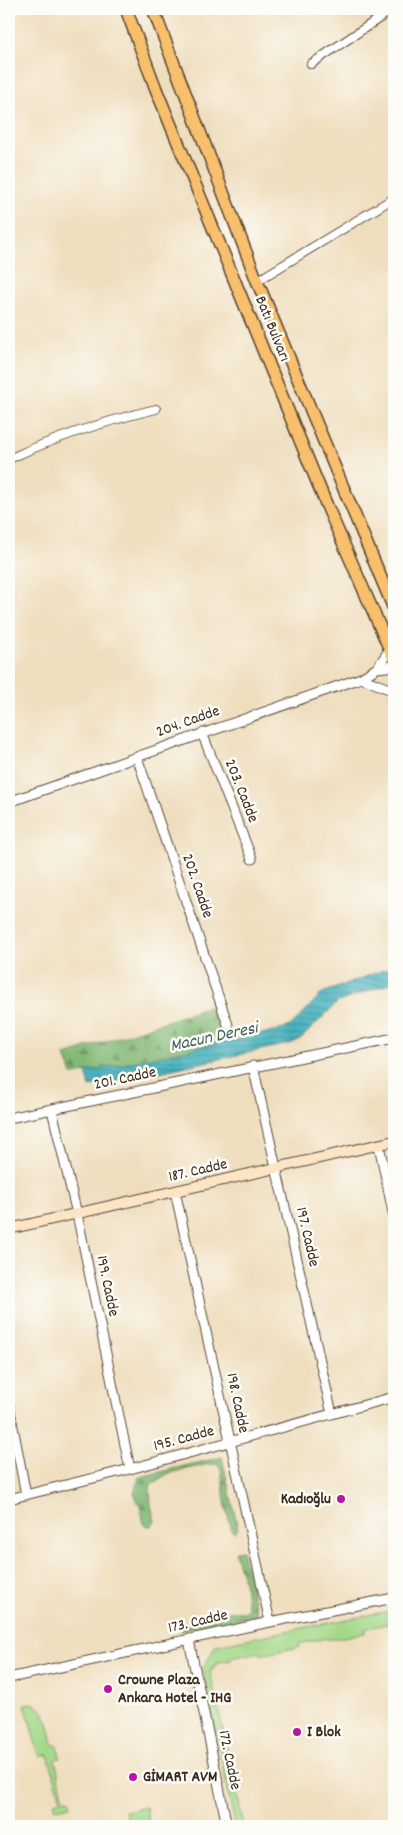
<svg xmlns="http://www.w3.org/2000/svg" width="403" height="1835" font-family="Dekko,sans-serif">
<style>
.green{fill:#a3d888;stroke:#6f8153}
.forest{fill:url(#forest-firs);stroke:#5e7149}
.water{fill:url(#water-rules);stroke:#3e6d6d}
.lines{fill:none;stroke-linecap:round;stroke-linejoin:round}
.minor-casing{stroke:#564536;stroke-width:10}
.tertiary-casing{stroke:#564536;stroke-width:11}
.secondary-casing{stroke:#564536;stroke-width:12}
.primary-casing{stroke:#564536;stroke-width:14}
.minor{stroke:#fff;stroke-width:8}
.tertiary{stroke:#fff;stroke-width:9}
.secondary{stroke:#fce5c4;stroke-width:10}
.primary{stroke:#f8bf6c;stroke-width:11}
.poi-dot{fill:#b5179e;stroke:#fdfcf7;stroke-width:2}
.labels{text-anchor:middle;dominant-baseline:central;stroke-width:5;stroke-linejoin:round;paint-order:stroke}
.street-label{font-size:16px;fill:#3b2a1e;stroke:#fdfcf7}
.poi-label{font-size:16px;font-weight:bold;fill:#3b2a1e;stroke:#fdfcf7;text-anchor:start}
.water-label{font-size:18px;font-style:italic;fill:#3d605d;stroke:#fdfcf7}
</style>
<defs>
<pattern id="forest-firs" width="22" height="20" patternUnits="userSpaceOnUse" patternTransform="scale(1.25)"><rect width="22" height="20" fill="#82b874"/><path d="M5 1l3.5 6h-7zM16 11l3.5 6h-7z" fill="#6c965f"/></pattern>
<pattern id="water-rules" width="6" height="5" patternUnits="userSpaceOnUse" patternTransform="scale(1.25)"><rect width="6" height="5" fill="#41b0bc"/><path d="M0 2.5h6" fill="none" stroke="#388f98"/></pattern>
</defs>
<rect width="100%" height="100%" fill="#fdfcf7"/>
<filter id="ink" filterUnits="userSpaceOnUse"><feTurbulence type="fractalNoise" baseFrequency=".02" numOctaves="2"/><feDisplacementMap in="SourceGraphic" scale="10" xChannelSelector="R" yChannelSelector="G"/><feConvolveMatrix kernelMatrix="1 2 1 2 8 2 1 2 1" color-interpolation-filters="sRGB"/></filter>
<filter id="wash" filterUnits="userSpaceOnUse"><feTurbulence type="fractalNoise" baseFrequency=".0096" numOctaves="4" result="noise"/><feDisplacementMap in="SourceGraphic" scale="20" xChannelSelector="R" yChannelSelector="G"/><feGaussianBlur stdDeviation="1.12" result="paint"/><feColorMatrix in="noise" values="0 0 0 0 0 0 0 0 0 0 0 0 0 0 0 0 0 1.4 0 .05"/><feComposite in="paint" operator="in"/></filter>
<g filter="url(#wash)">
<rect width="100%" height="100%" fill="#efdebe"/>
<!-- green -->
<path class="green" d="M 394,1610 L 394,1622 L 365,1629 L 365,1633 L 328,1640 L 327,1638 L 299,1644 L 300,1647 L 261,1655 L 260,1652 L 231,1658 L 231,1660 L 216,1663 L 216,1666 L 213,1666 L 213,1670 L 210,1671 L 244,1826 L 235,1826 L 203,1668 L 216,1645 Z
M 31,1703 C 48,1708 49,1729 53,1744 L 58,1746 L 60,1758 L 55,1759 L 64,1800 L 70,1799 L 71,1806 L 56,1809 L 54,1802 L 61,1800 L 48,1755 L 39,1756 L 25,1704 Z
M 146,1807 L 150,1826 L 129,1826 L 125,1811 Z"/>
<!-- forest -->
<path class="forest" d="M 212,1006 L 225,1043 L 72,1075 L 65,1055 Z
M 222,1457 L 238,1529 L 235,1532 L 232,1531 L 226,1509 L 221,1468 L 216,1464 L 205,1465 L 167,1474 L 150,1486 L 151,1505 L 155,1521 L 151,1526 L 147,1526 L 144,1524 L 140,1505 L 137,1502 L 134,1492 L 139,1477 Z
M 242,1550 L 257,1615 L 181,1631 L 182,1627 L 217,1613 L 234,1611 L 244,1612 L 248,1608 L 245,1586 L 235,1553 L 236,1551 Z"/>
<!-- water -->
<path class="water" d="M 394,966 L 394,982 L 338,1002 L 303,1037 L 293,1043 L 90,1087 L 86,1072 L 284,1029 L 293,1024 L 322,993 Z"/>
</g>
<g filter="url(#ink)">
<g class="lines">
<defs>
<path id="minor" d="M 311,64 L 393,9
M 257,281 L 394,198
M 9,459 C 56,437 106,421 156,409"/>
<path id="tertiary" d="M 377,668 L 394,666
M 361,678 L 394,691
M 202,733 L 252,859
M 137,757 L 228,1025
M 9,802 L 361,678 L 377,668 L 390,649 L 393,646
M 253,1066 L 332,1414
M 52,1110 L 77,1214 L 130,1469
M 9,1118 L 394,1038
M 379,1145 L 394,1217
M 175,1191 L 270,1622
M 9,1406 L 26,1495
M 9,1499 L 130,1469 L 394,1397
M 189,1640 L 227,1826
M 9,1678 L 270,1622 L 394,1598"/>
<path id="secondary" d="M 9,1229 L 394,1141"/>
<path id="primary" d="M 126,9 L 156,89 L 252,323 L 327,506 L 394,659
M 153,9 L 257,281 L 394,609"/>
</defs>
<!-- minor casing -->
<use href="#minor" class="minor-casing"/>
<!-- tertiary casing -->
<use href="#tertiary" class="tertiary-casing"/>
<!-- secondary casing -->
<use href="#secondary" class="secondary-casing"/>
<!-- primary casing -->
<use href="#primary" class="primary-casing"/>
<!-- minor -->
<use href="#minor" class="minor"/>
<!-- tertiary -->
<use href="#tertiary" class="tertiary"/>
<!-- secondary -->
<use href="#secondary" class="secondary"/>
<!-- primary -->
<use href="#primary" class="primary"/>
</g>
</g>
<!-- markers -->
<g class="poi-dot">
<circle cx="341" cy="1499" r="5"/>
<circle cx="108" cy="1689" r="5"/>
<circle cx="297" cy="1732" r="5"/>
<circle cx="133" cy="1777" r="5"/>
</g>
<g class="labels">
<!-- street labels -->
<g class="street-label">
<text transform="translate(272 329) rotate(68)">Batı Bulvarı</text>
<text transform="translate(188 722) rotate(-20)">204. Cadde</text>
<text transform="translate(241 791) rotate(68)">203. Cadde</text>
<text transform="translate(197 886) rotate(71)">202. Cadde</text>
<text transform="translate(125 1079) rotate(-12)">201. Cadde</text>
<text transform="translate(198 1171) rotate(-13)">187. Cadde</text>
<text transform="translate(307 1237) rotate(77)">197. Cadde</text>
<text transform="translate(107 1286) rotate(78)">199. Cadde</text>
<text transform="translate(237 1403) rotate(78)">198. Cadde</text>
<text transform="translate(184 1439) rotate(-15)">195. Cadde</text>
<text transform="translate(198 1622) rotate(-13)">173. Cadde</text>
<text transform="translate(229 1760) rotate(78)">172. Cadde</text>
</g>
<!-- poi labels -->
<g class="poi-label">
<text x="331" y="1499" text-anchor="end">Kadıoğlu</text>
<text x="118" y="1680">Crowne Plaza<tspan x="118" dy="18">Ankara Hotel - IHG</tspan></text>
<text x="307" y="1732">I Blok</text>
<text x="143" y="1777">GİMART AVM</text>
</g>
<!-- water labels -->
<g class="water-label">
<text transform="translate(214 1038) rotate(-12)">Macun Deresi</text>
</g>
</g>
<!-- margin -->
<rect width="403" height="1835" fill="none" stroke="#fdfcf7" stroke-width="30"/>
</svg>
